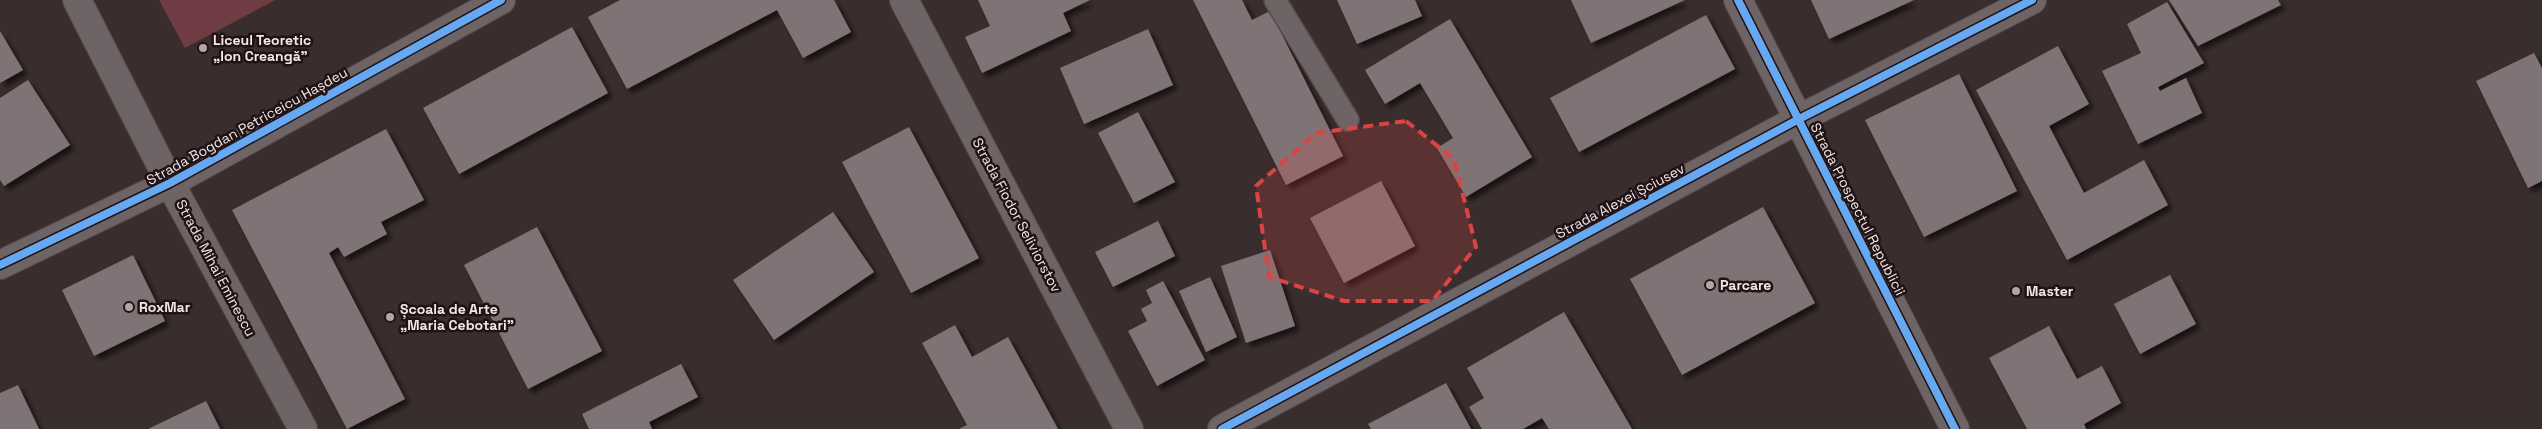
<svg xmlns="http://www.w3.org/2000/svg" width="2542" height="429" font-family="'Space Grotesk',sans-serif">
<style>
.green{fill:#6f3c44}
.building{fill:#807375;filter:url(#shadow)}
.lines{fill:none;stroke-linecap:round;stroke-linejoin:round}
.lane-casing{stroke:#584b4d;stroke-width:24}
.street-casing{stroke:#584b4d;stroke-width:30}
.secondary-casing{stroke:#584b4d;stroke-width:30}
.lane{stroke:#6f6465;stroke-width:21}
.street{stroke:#6f6465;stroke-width:28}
.secondary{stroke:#6f6465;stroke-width:28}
.cycleway-casing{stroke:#1f1315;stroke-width:11}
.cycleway{stroke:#66a8f1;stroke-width:8}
.marked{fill:#db4445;fill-opacity:0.2;stroke:#db4445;stroke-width:4;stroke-dasharray:10 6;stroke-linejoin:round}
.poi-dot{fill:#b5a5a6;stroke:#1f1315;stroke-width:2}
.labels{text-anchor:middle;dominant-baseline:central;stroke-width:5;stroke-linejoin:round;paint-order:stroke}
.poi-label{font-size:14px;font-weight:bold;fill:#f7e5e7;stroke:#1f1315;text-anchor:start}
.street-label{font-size:14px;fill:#f7e5e7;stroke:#1f1315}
</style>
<defs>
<filter id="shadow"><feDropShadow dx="4.5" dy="4.5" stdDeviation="2.5" flood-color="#0009"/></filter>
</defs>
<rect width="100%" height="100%" fill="#3a2d2e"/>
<!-- green -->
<path class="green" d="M 159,0 L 275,0 L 185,48 Z"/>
<!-- building -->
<path class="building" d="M 620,0 L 834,0 L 851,32 L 803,58 L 777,10 L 627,89 L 588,17 Z
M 978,0 L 1090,0 L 1063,13 L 1071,31 L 982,73 L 965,37 L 990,26 Z
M 1193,0 L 1242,0 L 1252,20 L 1270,11 L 1343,156 L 1286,185 Z
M 1337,0 L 1415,0 L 1422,16 L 1357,44 Z
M 1571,0 L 1685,0 L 1591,43 Z
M 1811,0 L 1914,0 L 1829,39 Z
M 2169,0 L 2278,0 L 2281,5 L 2198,46 Z
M 2167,2 L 2204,63 L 2158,87 L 2160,91 L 2186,78 L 2202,113 L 2138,144 L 2102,71 L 2141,53 L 2127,24 Z
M 1706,15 L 1735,69 L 1579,152 L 1550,98 Z
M 1450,19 L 1532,157 L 1466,197 L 1437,148 L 1453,138 L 1420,83 L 1385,104 L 1365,70 Z
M 572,27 L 608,93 L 459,174 L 423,108 Z
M 1148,29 L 1173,85 L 1084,124 L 1060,68 Z
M 0,31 L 23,70 L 0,83 Z
M 2058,46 L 2089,104 L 2049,126 L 2084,193 L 2144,160 L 2168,205 L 2067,260 L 1976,90 Z
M 2534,53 L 2542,68 L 2542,181 L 2528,188 L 2476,81 Z
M 1959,74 L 2017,191 L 1924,237 L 1865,120 Z
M 28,80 L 70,145 L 4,186 L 0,180 L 0,98 Z
M 1138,112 L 1175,182 L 1134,203 L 1098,133 Z
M 909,127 L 979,258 L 911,293 L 842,162 Z
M 386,129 L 424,200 L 381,222 L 387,234 L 344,257 L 338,247 L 329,253 L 405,399 L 347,429 L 232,210 Z
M 1381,181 L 1415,246 L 1344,283 L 1310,218 Z
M 1763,207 L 1815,303 L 1682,375 L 1630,279 Z
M 833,212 L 874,272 L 774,340 L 733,280 Z
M 1158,221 L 1175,256 L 1113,287 L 1095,252 Z
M 537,227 L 602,351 L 528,389 L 464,265 Z
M 1270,250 L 1295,326 L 1246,343 L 1221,266 Z
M 133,255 L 165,321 L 94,356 L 62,290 Z
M 2170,275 L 2196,324 L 2140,354 L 2114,304 Z
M 1210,277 L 1237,337 L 1206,352 L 1179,291 Z
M 1163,281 L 1205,360 L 1157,386 L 1128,331 L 1147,321 L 1141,309 L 1152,303 L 1146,290 Z
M 1564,312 L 1632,429 L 1549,429 L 1542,418 L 1523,429 L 1482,429 L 1469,407 L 1484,398 L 1467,368 Z
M 955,325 L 972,357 L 1008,337 L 1058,429 L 959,429 L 967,425 L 922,343 Z
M 2049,326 L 2077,379 L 2102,366 L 2121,403 L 2084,424 L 2086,429 L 2027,429 L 1989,358 Z
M 681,364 L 698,397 L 649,422 L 652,429 L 589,429 L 582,414 Z
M 1446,383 L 1471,429 L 1371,429 L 1368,424 Z
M 18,385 L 39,429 L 0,429 L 0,393 Z
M 206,401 L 220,429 L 148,429 Z"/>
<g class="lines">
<defs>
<path id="lane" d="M 1275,0 L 1348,120"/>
<path id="street" d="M 77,0 L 170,183 L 303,429
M 904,0 L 1129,429
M 1222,429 L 1799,119 L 2032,0"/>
<path id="secondary" d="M 1738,0 L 1955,429
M 0,265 L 170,183 L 501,0"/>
</defs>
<!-- lane casing -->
<use href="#lane" class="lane-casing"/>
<!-- street casing -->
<use href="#street" class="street-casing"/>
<!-- secondary casing -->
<use href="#secondary" class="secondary-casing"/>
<!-- lane -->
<use href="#lane" class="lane"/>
<!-- street -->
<use href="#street" class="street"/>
<!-- secondary -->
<use href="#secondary" class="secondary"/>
<defs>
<path id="cycleway" d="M 1738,0 L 1955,429
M 0,265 L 170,183 L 501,0
M 1222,429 L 1799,119 L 2032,0"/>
</defs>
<!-- cycleway casing -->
<use href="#cycleway" class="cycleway-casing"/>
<!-- cycleway -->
<use href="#cycleway" class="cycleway"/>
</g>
<!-- marked area -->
<path class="marked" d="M 1406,121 L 1454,159 L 1476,247 L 1432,301 L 1344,301 L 1269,277 L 1256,186 L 1316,133 Z"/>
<!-- markers -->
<g class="poi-dot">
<circle cx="203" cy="48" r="5"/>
<circle cx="1710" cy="285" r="5"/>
<circle cx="2016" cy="291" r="5"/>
<circle cx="129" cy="307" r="5"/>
<circle cx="390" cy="317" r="5"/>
</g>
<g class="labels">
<!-- poi labels -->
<g class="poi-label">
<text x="213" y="40">Liceul Teoretic<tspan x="213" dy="16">„Ion Creangă”</tspan></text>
<text x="1720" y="285">Parcare</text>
<text x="2026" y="291">Master</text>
<text x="139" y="307">RoxMar</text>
<text x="400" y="309">Școala de Arte<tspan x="400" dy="16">„Maria Cebotari”</tspan></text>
</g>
<!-- street labels -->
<g class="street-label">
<text transform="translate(247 126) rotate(-29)">Strada Bogdan Petriceicu Hașdeu</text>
<text transform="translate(1620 201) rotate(-28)">Strada Alexei Șciusev</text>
<text transform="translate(1858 209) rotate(63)">Strada Prospectul Republicii</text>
<text transform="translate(1017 215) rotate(62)">Strada Fiodor Seliviorstov</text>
<text transform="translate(216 268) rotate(62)">Strada Mihai Eminescu</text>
</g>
</g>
</svg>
